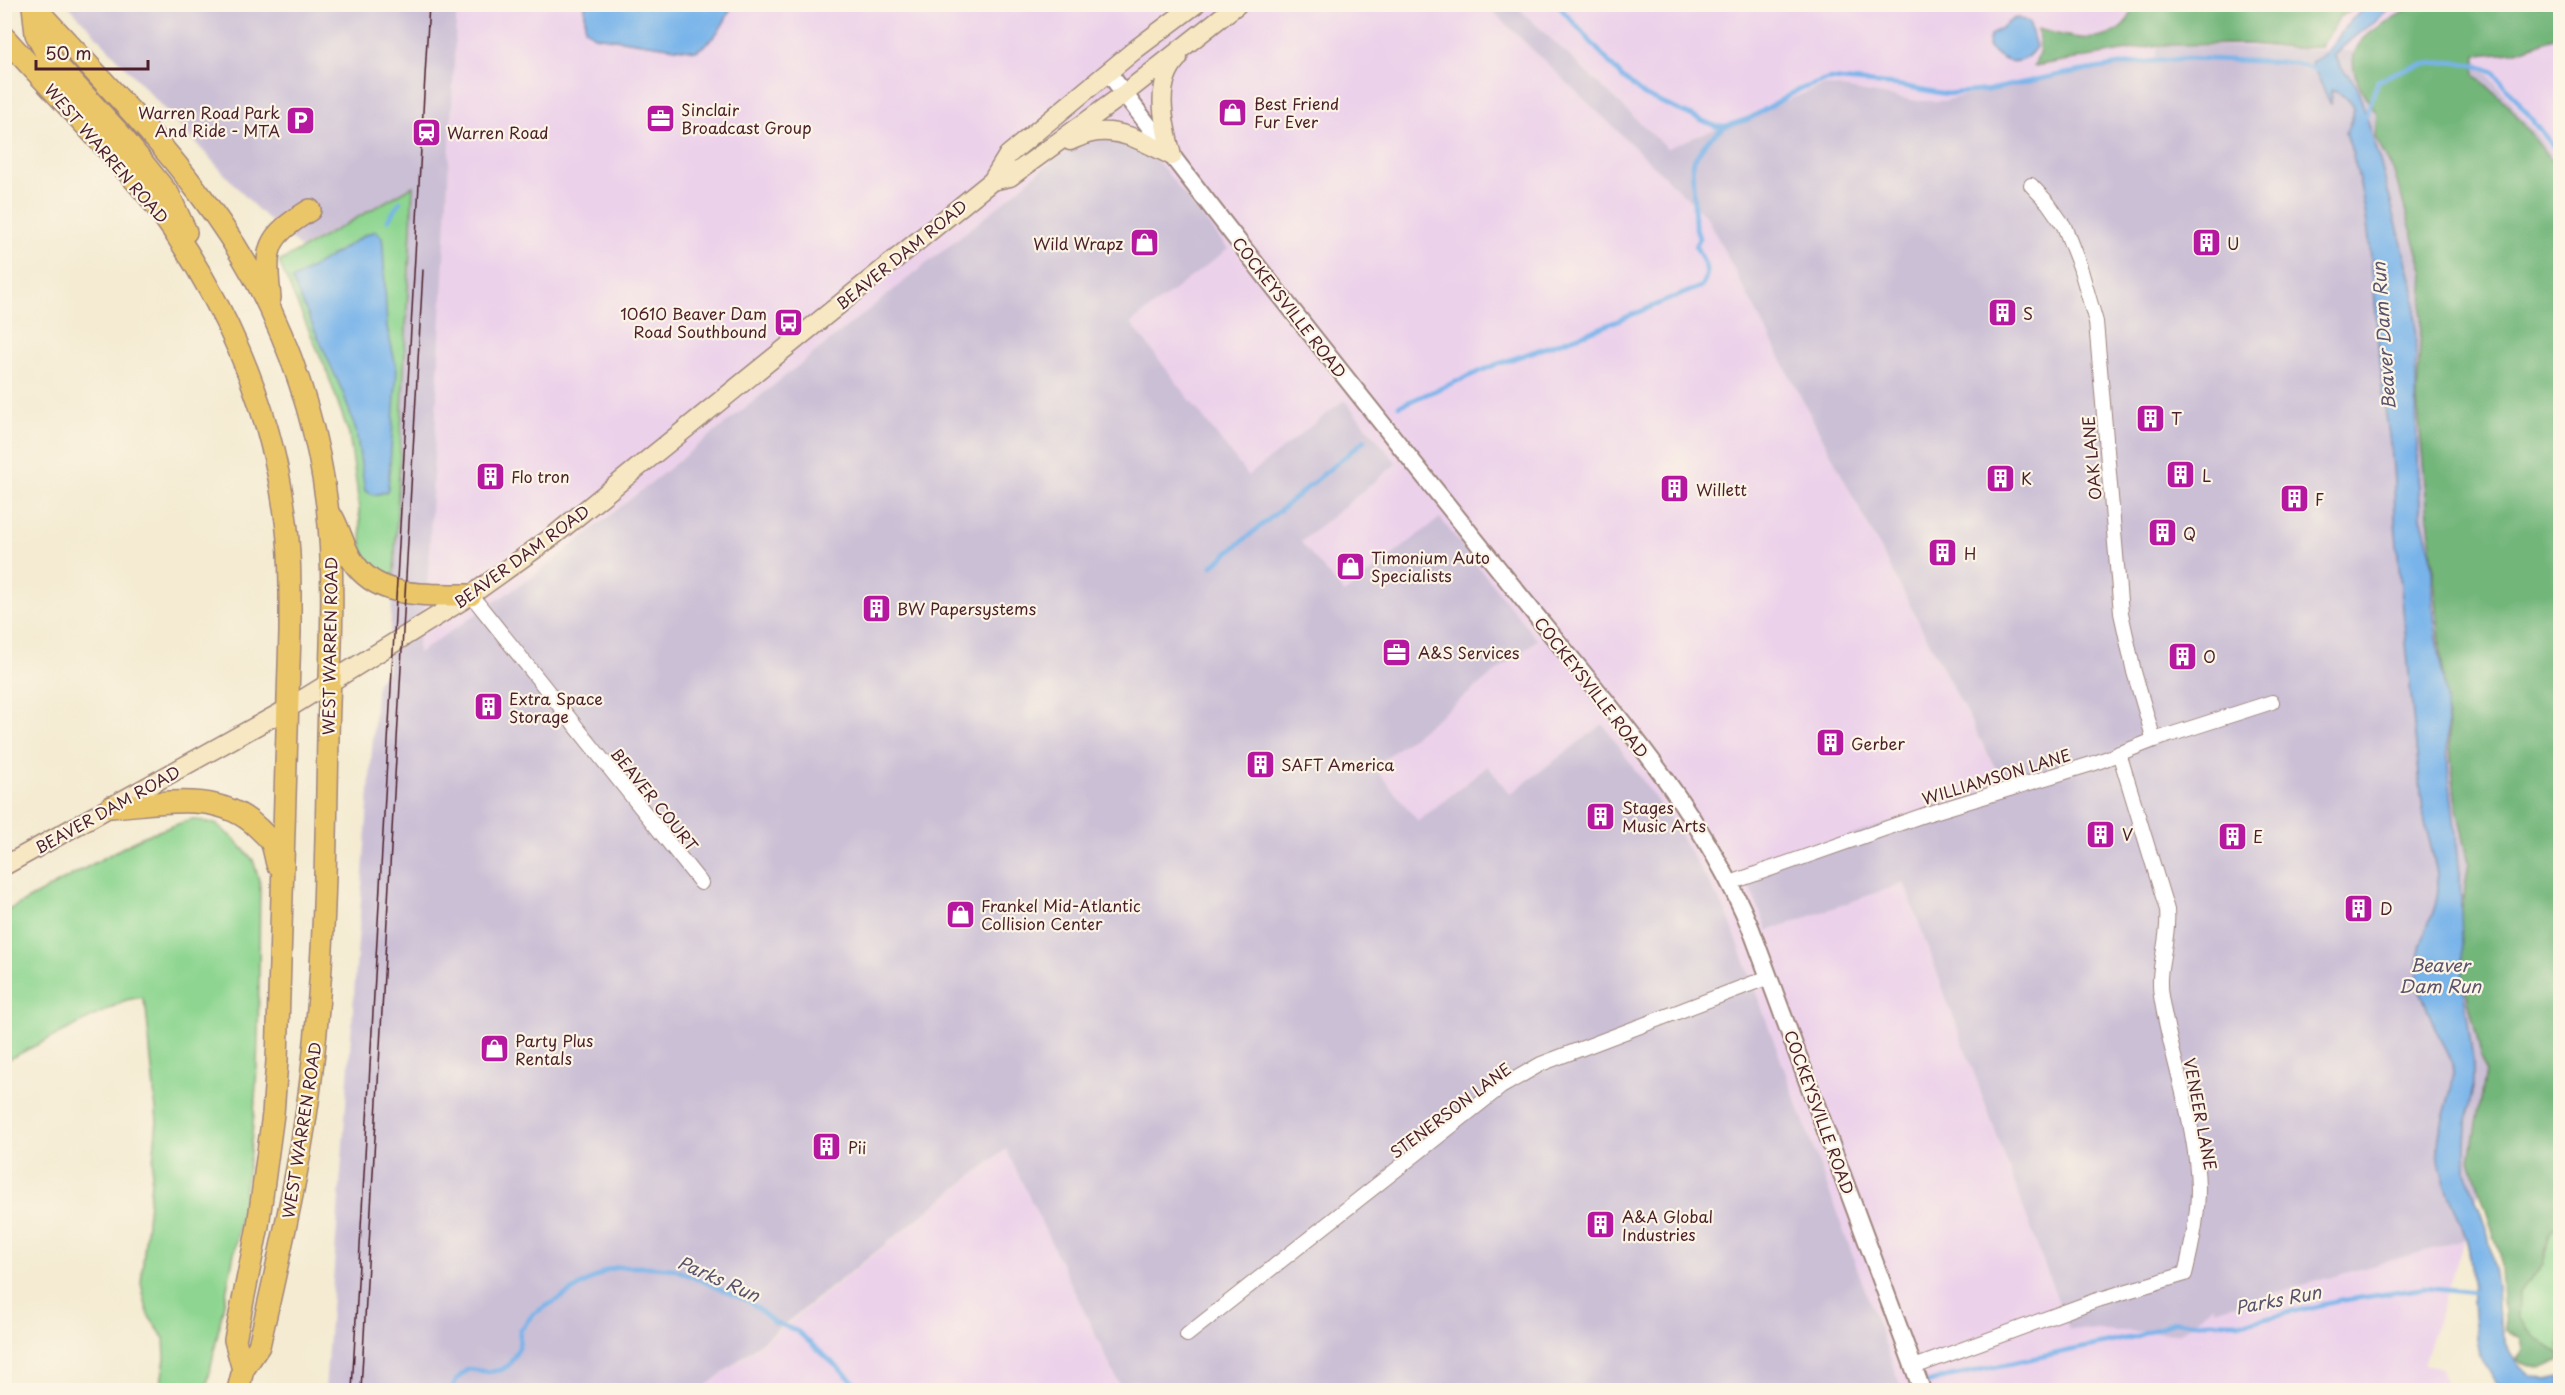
<svg xmlns="http://www.w3.org/2000/svg" width="2565" height="1395" font-family="'Playpen Sans',sans-serif">
<style>
.built{fill:#ecd1ea}
.industrial{fill:#cbbfd5}
.green{fill:#8dd590;stroke:#6c7a5e;stroke-width:1.5}
.forest{fill:#72b67a;stroke:#5e6a52;stroke-width:1.5}
.water{fill:#78b4ea;stroke:#616a8a;stroke-width:1.5}
.lines{fill:none;stroke-linecap:round;stroke-linejoin:round}
.stream{stroke:#78b4ea;stroke-width:4.5}
.minor-casing{stroke:#9f857e;stroke-width:16}
.tertiary-casing{stroke:#9f857e;stroke-width:20}
.secondary-casing{stroke:#9f857e;stroke-width:21}
.primary-casing{stroke:#9f857e;stroke-width:24}
.minor{stroke:#fff;stroke-width:14}
.tertiary{stroke:#fff;stroke-width:16}
.secondary{stroke:#f7e8c3;stroke-width:18}
.primary{stroke:#ebc669;stroke-width:21}
.tram{stroke:#4a1f2b;stroke-width:1.5}
.labels{text-anchor:middle;dominant-baseline:central;stroke-width:4.5;stroke-linejoin:round;paint-order:stroke}
.poi-label{font-size:16px;fill:#4a1f2b;stroke:#fcf5e5;text-anchor:start}
.street-label{font-size:16px;fill:#4a1f2b;stroke:#fcf5e5}
.water-label{font-size:18px;font-style:italic;fill:#5a536e;stroke:#fcf5e5}
</style>
<rect width="100%" height="100%" fill="#fcf5e5"/>
<filter id="ink" filterUnits="userSpaceOnUse"><feTurbulence type="fractalNoise" baseFrequency=".0167" numOctaves="2"/><feDisplacementMap in="SourceGraphic" scale="12" xChannelSelector="R" yChannelSelector="G"/><feConvolveMatrix kernelMatrix="1 2 1 2 8 2 1 2 1" color-interpolation-filters="sRGB"/></filter>
<filter id="wash" filterUnits="userSpaceOnUse"><feTurbulence type="fractalNoise" baseFrequency=".008" numOctaves="4" result="noise"/><feDisplacementMap in="SourceGraphic" scale="24" xChannelSelector="R" yChannelSelector="G"/><feGaussianBlur stdDeviation="1.35" result="paint"/><feColorMatrix in="noise" values="0 0 0 0 0 0 0 0 0 0 0 0 0 0 0 0 0 1.4 0 .05"/><feComposite in="paint" operator="in"/></filter>
<g filter="url(#wash)">
<rect width="100%" height="100%" fill="#f4ebd2"/>
<!-- built -->
<path class="built" d="M 457,5 L 1486,5 L 1706,216 L 2004,786 L 1768,931 L 1904,883 L 2068,1329 L 2214,1303 L 2214,1310 L 2464,1240 L 2423,1364 L 2441,1367 L 2447,1390 L 1902,1390 L 1727,913 L 1672,822 L 1603,724 L 1510,794 L 1488,766 L 1418,822 L 1374,767 L 1537,640 L 1344,593 L 1301,542 L 1397,463 L 1344,400 L 1248,477 L 1131,323 L 1060,154 L 995,209 L 535,575 L 418,654 L 419,623 L 428,575 Z
M 1515,5 L 2560,5 L 2560,164 L 2473,55 L 2158,44 L 2155,58 L 2009,84 L 1943,101 L 1918,101 L 1825,85 L 1667,148 Z
M 1006,1149 L 1122,1390 L 701,1390 L 788,1323 Z"/>
<!-- industrial -->
<path class="industrial" d="M 68,5 L 457,5 L 428,575 L 423,620 L 419,623 L 418,653 L 535,575 L 995,209 L 1060,154 L 1086,141 L 1114,139 L 1143,149 L 1159,163 L 1228,249 L 1131,323 L 1248,476 L 1344,400 L 1397,463 L 1301,542 L 1344,593 L 1440,518 L 1537,640 L 1374,767 L 1418,821 L 1488,766 L 1510,794 L 1603,724 L 1672,822 L 1727,913 L 1902,1390 L 1122,1390 L 1006,1149 L 701,1390 L 325,1390 L 377,682 L 387,672 L 394,575 L 413,187 L 301,248 L 257,209 Z
M 1486,5 L 1515,5 L 1667,148 L 1825,85 L 1918,101 L 1943,101 L 2009,84 L 2155,58 L 2158,44 L 2473,55 L 2560,164 L 2560,936 L 2464,1240 L 2214,1310 L 2214,1304 L 2181,1333 L 2068,1329 L 1904,883 L 1768,931 L 1743,871 L 2004,785 L 1706,216 Z"/>
<!-- green -->
<path class="green" d="M 413,186 L 394,575 L 379,575 L 363,555 L 357,488 L 349,434 L 326,369 L 279,262 Z
M 192,819 L 216,824 L 234,839 L 253,860 L 260,884 C 258,973 261,1064 250,1153 C 240,1233 222,1312 206,1390 L 155,1390 L 161,1383 L 165,1358 L 164,1338 L 148,1315 L 141,1283 L 157,1121 L 146,1008 L 142,997 L 126,1000 L 5,1061 L 5,912 L 142,837 Z
M 2560,1222 L 2560,1354 L 2534,1336 L 2518,1318 L 2519,1292 L 2543,1264 L 2550,1233 Z"/>
<!-- forest -->
<path class="forest" d="M 2135,5 L 2135,4 L 2359,5 L 2340,17 L 2321,47 L 2293,48 L 2249,44 L 2158,45 L 2034,66 L 2040,51 L 2038,29 C 2065,36 2101,48 2124,25 C 2129,20 2132,11 2135,5 Z
M 2415,5 L 2560,5 L 2560,36 L 2513,52 L 2476,55 L 2475,75 L 2509,106 L 2560,172 L 2560,1222 L 2550,1233 L 2543,1264 L 2519,1292 L 2518,1317 L 2534,1336 L 2560,1354 L 2560,1360 L 2540,1369 L 2521,1363 L 2517,1359 L 2523,1351 L 2521,1338 L 2505,1330 L 2500,1254 L 2470,1160 L 2485,1071 L 2464,982 L 2454,959 L 2469,862 L 2456,804 L 2449,738 L 2417,398 L 2424,273 L 2394,172 L 2375,137 L 2377,114 C 2330,48 2358,39 2415,5 Z"/>
<!-- water -->
<path class="water" d="M 2371,4 L 2392,5 L 2374,23 L 2355,36 L 2334,55 L 2341,67 L 2357,86 L 2380,161 L 2415,294 L 2417,463 L 2421,517 L 2431,554 L 2434,617 L 2446,700 L 2448,767 L 2460,873 L 2463,985 L 2473,1061 L 2473,1088 L 2468,1110 L 2466,1143 L 2466,1172 L 2488,1234 L 2497,1286 L 2499,1321 L 2509,1350 L 2520,1367 L 2531,1376 L 2547,1380 L 2560,1377 L 2560,1390 C 2538,1391 2505,1395 2491,1376 C 2468,1343 2476,1290 2469,1251 C 2463,1216 2439,1185 2438,1148 C 2438,1122 2452,1100 2453,1075 C 2453,1057 2445,1047 2437,1032 C 2432,1021 2420,992 2418,981 C 2411,944 2440,915 2438,883 C 2436,858 2426,835 2423,810 C 2412,718 2405,626 2396,534 C 2394,512 2395,489 2393,467 C 2389,428 2381,391 2379,353 C 2373,278 2370,203 2346,133 C 2359,110 2354,98 2331,90 L 2331,105 L 2311,62 L 2325,55 L 2351,20 Z
M 585,5 L 585,4 L 732,5 C 725,24 714,41 696,51 L 594,36 L 585,29 Z
M 2018,18 L 2029,22 L 2036,47 C 2021,69 2003,64 1988,46 L 1990,36 L 2013,19 Z
M 376,231 L 382,237 L 383,246 L 387,327 L 397,370 L 388,489 L 386,492 L 374,495 L 365,491 L 356,431 L 344,395 L 292,280 L 365,235 Z"/>
<g class="lines">
<!-- stream -->
<path class="stream" d="M 1557,4 L 1623,78 L 1644,95 L 1715,126 L 1726,126 L 1749,119 L 1798,90 L 1829,79 L 1897,85 L 1946,94 L 1989,90 L 2063,74 L 2125,64 L 2188,58 L 2296,63 L 2318,71
M 2364,121 L 2378,81 C 2412,62 2456,55 2494,72 L 2560,155
M 388,220 L 400,202
M 1399,406 L 1495,365 L 1590,332 L 1702,286 C 1712,271 1703,261 1696,247 L 1699,238 L 1695,225 L 1692,163 L 1706,142 L 1725,126
M 1212,566 L 1365,440
M 452,1390 L 456,1380 L 468,1369 L 489,1372 L 501,1370 L 509,1365 L 519,1348 L 520,1331 L 533,1314 L 607,1270 L 618,1267 L 651,1267 L 674,1269 L 750,1302 L 774,1322 L 797,1331 L 863,1390
M 1905,1390 L 1946,1377 L 2138,1336 L 2173,1322 L 2247,1322 L 2339,1301 L 2425,1288 L 2476,1293"/>
</g>
</g>
<g filter="url(#ink)">
<g class="lines">
<defs>
<path id="minor" d="M 2031,185 L 2048,203 L 2064,226 L 2080,267 L 2096,322 L 2121,613 L 2134,672 L 2154,740
M 471,595 L 701,883
M 1730,883 L 1927,814 L 2095,763 L 2154,740 L 2272,702
M 1187,1335 L 1501,1087 L 1541,1064 L 1769,977
M 1914,1367 L 2094,1301 L 2185,1274 C 2192,1246 2198,1218 2198,1189 C 2197,1124 2171,1060 2161,996 C 2156,967 2170,941 2167,910 L 2119,753"/>
<path id="tertiary" d="M 1108,72 C 1237,243 1371,410 1505,577 C 1593,688 1696,797 1751,929 L 1922,1390"/>
<path id="secondary" d="M 1070,141 C 1077,138 1085,134 1092,133 C 1120,127 1148,144 1172,156
M 1172,156 C 1164,124 1153,84 1178,58
M 992,181 L 1010,177 L 1124,94 L 1238,4
M 4,866 L 287,709 L 471,595 L 552,537 L 992,181 L 1008,155 L 1136,49 L 1196,4"/>
<path id="primary" d="M 32,4 C 119,100 216,192 271,311 C 299,371 319,439 327,505 C 336,582 330,659 328,736 C 326,845 325,954 313,1061 C 303,1157 280,1252 259,1346 L 243,1370 L 238,1390
M 33,6 L 36,34 L 46,53 L 120,134 L 169,195 L 186,232
M 4,37 C 41,78 79,117 115,158 C 128,173 142,187 154,203 C 221,294 270,401 285,514 C 291,553 290,593 290,632 L 277,1061 L 273,1114 L 258,1226 L 235,1340 L 243,1370
M 270,298 C 265,247 265,238 310,210
M 333,518 C 340,531 344,548 352,560 C 378,601 429,594 471,595
M 111,807 C 160,804 219,789 258,828 C 262,832 268,837 271,842 C 274,848 275,857 277,864"/>
</defs>
<!-- minor casing -->
<use href="#minor" class="minor-casing"/>
<!-- tertiary casing -->
<use href="#tertiary" class="tertiary-casing"/>
<!-- secondary casing -->
<use href="#secondary" class="secondary-casing"/>
<!-- primary casing -->
<use href="#primary" class="primary-casing"/>
<!-- minor -->
<use href="#minor" class="minor"/>
<!-- tertiary -->
<use href="#tertiary" class="tertiary"/>
<!-- secondary -->
<use href="#secondary" class="secondary"/>
<!-- primary -->
<use href="#primary" class="primary"/>
<!-- tram -->
<path class="tram" d="M 352,1390 L 429,4
M 361,1390 L 423,270"/>
</g>
</g>
<!-- icons -->
<defs>
<symbol id="shop-square" viewBox="-11 -11 22 22"><rect x="-9" y="-9" width="18" height="18" rx="4" fill="#b5179e" stroke="#fcf5e5"/><path d="M-5-2.5h2.3a2.7 3.5 0 0 1 5.4 0H5L5.5 6h-11ZM-1.5-2.5h3a1.5 2.3 0 0 0-3 0Z" fill="#fff"/></symbol>
<symbol id="office-square" viewBox="-11 -11 22 22"><rect x="-9" y="-9" width="18" height="18" rx="4" fill="#b5179e" stroke="#fcf5e5"/><path d="M-6-3h4V-5.5h4V-3h4V5H-6ZM-1-4.5V-3h2v-1.5ZM-6 0V1H6V0Z" fill="#fff"/></symbol>
<symbol id="parking-square" viewBox="-11 -11 22 22"><rect x="-9" y="-9" width="18" height="18" rx="4" fill="#b5179e" stroke="#fcf5e5"/><path d="M-3.5-5.5H1a3.5 3.5 0 0 1 0 7H-1V5.5H-3.5ZM-1-3.4V-.6H.8a1.4 1.4 0 0 0 0-2.8Z" fill="#fff"/></symbol>
<symbol id="station-square" viewBox="-11 -11 22 22"><rect x="-9" y="-9" width="18" height="18" rx="4" fill="#b5179e" stroke="#fcf5e5"/><path d="M-3-6H3Q5-6 5-4V2Q5 4 3 4L4.5 6H3L1.5 4h-3L-3 6H-4.5L-3 4Q-5 4-5 2V-4Q-5-6-3-6ZM-3.5-4v3h7v-3ZM-3.5 1v1.5H-2V1ZM2 1v1.5H3.5V1Z" fill="#fff"/></symbol>
<symbol id="building-square" viewBox="-11 -11 22 22"><rect x="-9" y="-9" width="18" height="18" rx="4" fill="#b5179e" stroke="#fcf5e5"/><path d="M-4-6H4V6H1V3H-1V6H-4ZM-2.5-4.3h1.7v1.8h-1.7ZM.8-4.3h1.7v1.8H.8ZM-2.5-1h1.7V.8h-1.7ZM.8-1h1.7V.8H.8Z" fill="#fff"/></symbol>
<symbol id="bus-square" viewBox="-11 -11 22 22"><rect x="-9" y="-9" width="18" height="18" rx="4" fill="#b5179e" stroke="#fcf5e5"/><path d="M-5-6H5V4H4V6H2V4H-2V6H-4V4H-5ZM-3.5-4V0h7V-4ZM-3.5 1.2v1.5H-2V1.2ZM2 1.2v1.5H3.5V1.2Z" fill="#fff"/></symbol>
</defs>
<g fill-rule="evenodd">
<use href="#shop-square" x="1216" y="96" width="33" height="33"/>
<use href="#office-square" x="644" y="102" width="33" height="33"/>
<use href="#parking-square" x="284" y="104" width="33" height="33"/>
<use href="#station-square" x="410" y="116" width="33" height="33"/>
<use href="#shop-square" x="1128" y="226" width="33" height="33"/>
<use href="#building-square" x="2190" y="226" width="33" height="33"/>
<use href="#building-square" x="1986" y="296" width="33" height="33"/>
<use href="#bus-square" x="772" y="306" width="33" height="33"/>
<use href="#building-square" x="2134" y="402" width="33" height="33"/>
<use href="#building-square" x="2164" y="458" width="33" height="33"/>
<use href="#building-square" x="474" y="460" width="33" height="33"/>
<use href="#building-square" x="1984" y="462" width="33" height="33"/>
<use href="#building-square" x="1658" y="472" width="33" height="33"/>
<use href="#building-square" x="2278" y="482" width="33" height="33"/>
<use href="#building-square" x="2146" y="516" width="33" height="33"/>
<use href="#building-square" x="1926" y="536" width="33" height="33"/>
<use href="#shop-square" x="1334" y="550" width="33" height="33"/>
<use href="#building-square" x="860" y="592" width="33" height="33"/>
<use href="#office-square" x="1380" y="636" width="33" height="33"/>
<use href="#building-square" x="2166" y="640" width="33" height="33"/>
<use href="#building-square" x="472" y="690" width="33" height="33"/>
<use href="#building-square" x="1814" y="726" width="33" height="33"/>
<use href="#building-square" x="1244" y="748" width="33" height="33"/>
<use href="#building-square" x="1584" y="800" width="33" height="33"/>
<use href="#building-square" x="2084" y="818" width="33" height="33"/>
<use href="#building-square" x="2216" y="820" width="33" height="33"/>
<use href="#building-square" x="2342" y="892" width="33" height="33"/>
<use href="#shop-square" x="944" y="898" width="33" height="33"/>
<use href="#shop-square" x="478" y="1032" width="33" height="33"/>
<use href="#building-square" x="810" y="1130" width="33" height="33"/>
<use href="#building-square" x="1584" y="1208" width="33" height="33"/>
</g>
<g class="labels">
<!-- poi labels -->
<g class="poi-label">
<text x="1254" y="103">Best Friend<tspan x="1254" dy="18">Fur Ever</tspan></text>
<text x="681" y="109">Sinclair<tspan x="681" dy="18">Broadcast Group</tspan></text>
<text x="280" y="112" text-anchor="end">Warren Road Park<tspan x="280" dy="18">And Ride - MTA</tspan></text>
<text x="447" y="132">Warren Road</text>
<text x="1123" y="243" text-anchor="end">Wild Wrapz</text>
<text x="2227" y="243">U</text>
<text x="767" y="313" text-anchor="end">10610 Beaver Dam<tspan x="767" dy="18">Road Southbound</tspan></text>
<text x="2023" y="313">S</text>
<text x="2171" y="418">T</text>
<text x="2202" y="475">L</text>
<text x="511" y="476">Flo tron</text>
<text x="2021" y="478">K</text>
<text x="1696" y="489">Willett</text>
<text x="2315" y="499">F</text>
<text x="2183" y="533">Q</text>
<text x="1964" y="553">H</text>
<text x="1371" y="557">Timonium Auto<tspan x="1371" dy="18">Specialists</tspan></text>
<text x="897" y="608">BW Papersystems</text>
<text x="1418" y="652">A&amp;S Services</text>
<text x="2203" y="656">O</text>
<text x="509" y="698">Extra Space<tspan x="509" dy="18">Storage</tspan></text>
<text x="1851" y="743">Gerber</text>
<text x="1281" y="764">SAFT America</text>
<text x="1622" y="807">Stages<tspan x="1622" dy="18">Music Arts</tspan></text>
<text x="2122" y="834">V</text>
<text x="2253" y="836">E</text>
<text x="981" y="905">Frankel Mid-Atlantic<tspan x="981" dy="18">Collision Center</tspan></text>
<text x="2380" y="908">D</text>
<text x="515" y="1040">Party Plus<tspan x="515" dy="18">Rentals</tspan></text>
<text x="848" y="1147">Pii</text>
<text x="1622" y="1216">A&amp;A Global<tspan x="1622" dy="18">Industries</tspan></text>
</g>
<!-- street labels -->
<g class="street-label">
<text transform="translate(107 153) rotate(49)">WEST WARREN ROAD</text>
<text transform="translate(901 254) rotate(-39)">BEAVER DAM ROAD</text>
<text transform="translate(1290 307) rotate(52)">COCKEYSVILLE ROAD</text>
<text transform="translate(2091 458) rotate(-95)">OAK LANE</text>
<text transform="translate(521 556) rotate(-36)">BEAVER DAM ROAD</text>
<text transform="translate(329 646) rotate(-89)">WEST WARREN ROAD</text>
<text transform="translate(1592 687) rotate(52)">COCKEYSVILLE ROAD</text>
<text transform="translate(1996 776) rotate(-17)">WILLIAMSON LANE</text>
<text transform="translate(655 799) rotate(51)">BEAVER COURT</text>
<text transform="translate(107 809) rotate(-29)">BEAVER DAM ROAD</text>
<text transform="translate(1450 1110) rotate(-37)">STENERSON LANE</text>
<text transform="translate(1820 1112) rotate(70)">COCKEYSVILLE ROAD</text>
<text transform="translate(2201 1114) rotate(79)">VENEER LANE</text>
<text transform="translate(301 1130) rotate(-81)">WEST WARREN ROAD</text>
</g>
<!-- water labels -->
<g class="water-label">
<text transform="translate(2383 336) rotate(-94)">Beaver Dam Run</text>
<text x="2440" y="964">Beaver<tspan x="2440" dy="21">Dam Run</tspan></text>
<text transform="translate(719 1278) rotate(24)">Parks Run</text>
<text transform="translate(2278 1299) rotate(-11)">Parks Run</text>
</g>
</g>
<!-- margin -->
<rect width="2565" height="1395" fill="none" stroke="#fcf5e5" stroke-width="24"/>
<!-- scale -->
<path d="M36 60v9h112v-9" fill="none" stroke="#4a1f2b" stroke-width="3"/>
<text x="45" y="60" font-size="18" fill="#4a1f2b" stroke="#fcf5e5" stroke-width="4.5" paint-order="stroke">50 m</text>
</svg>
